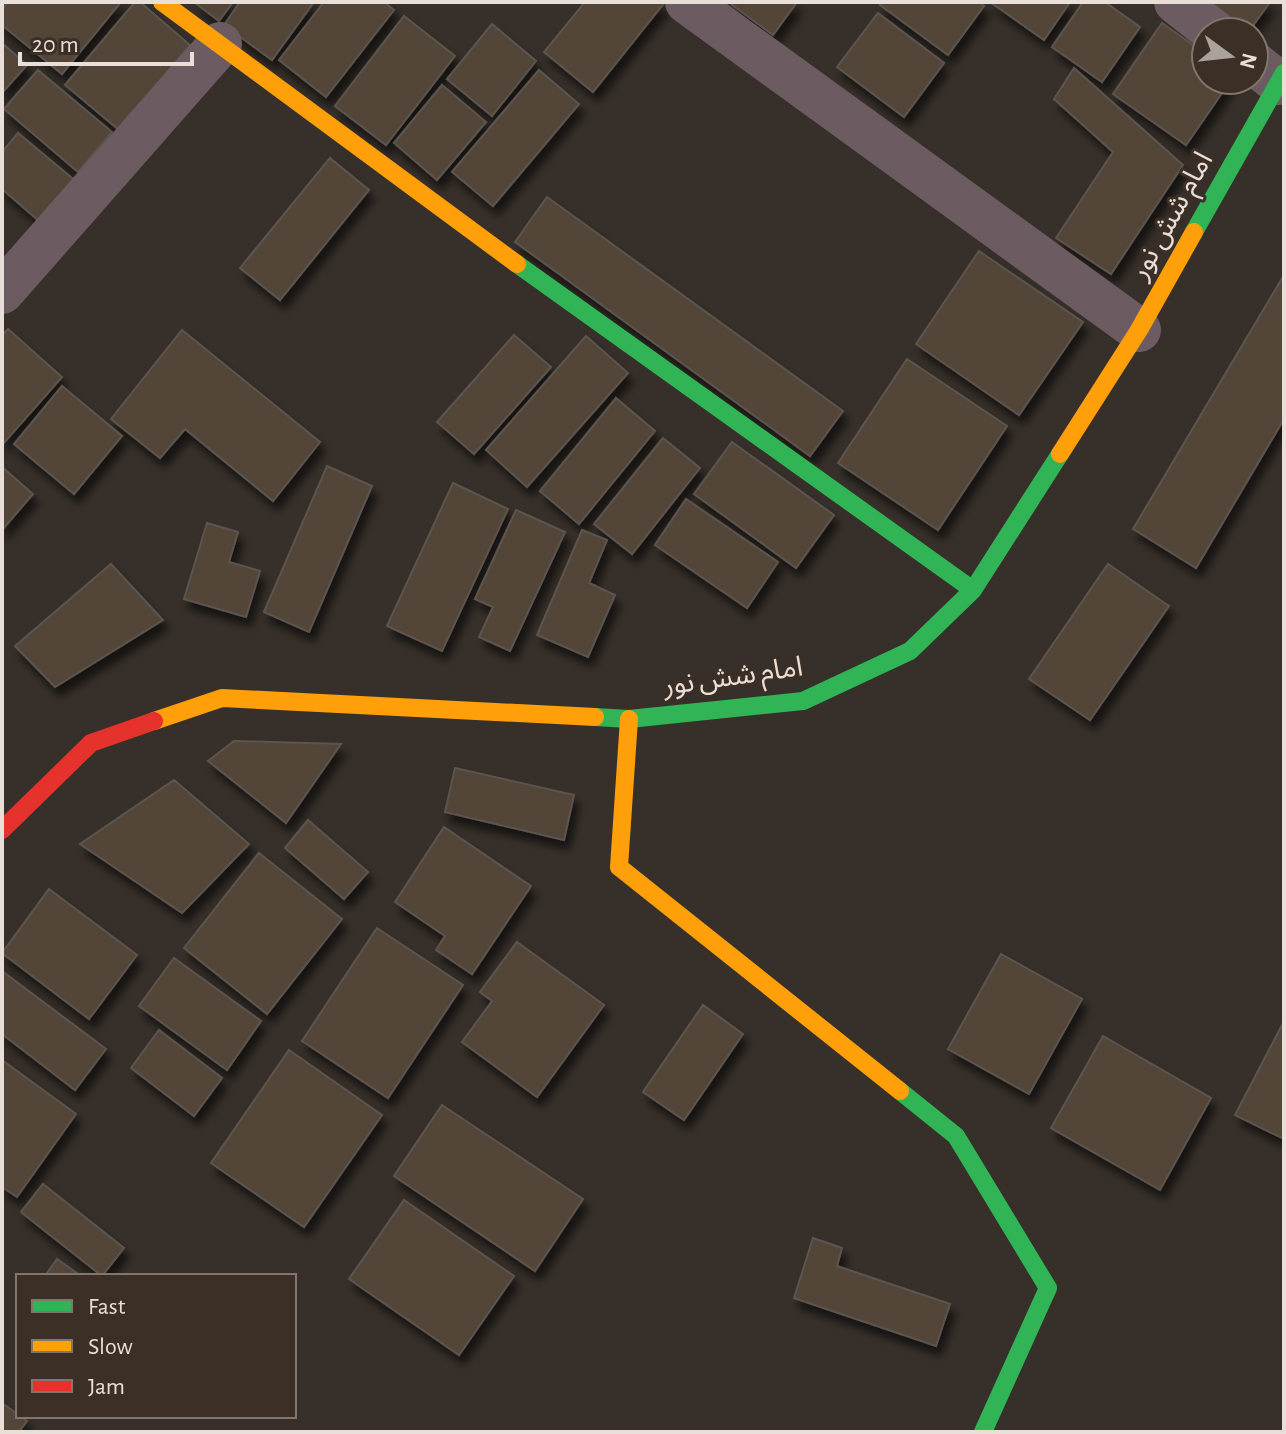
<svg xmlns="http://www.w3.org/2000/svg" width="1286" height="1434" font-family="'Alegreya Sans','Noto Sans Arabic',sans-serif">
<style>
.building{fill:#524538;stroke:#5c5550;stroke-width:2;filter:url(#shadow)}
.lines{fill:none;stroke-linecap:round;stroke-linejoin:round}
.street{stroke:#6c5b61;stroke-width:44}
.fast{stroke:#30b455;stroke-width:18}
.slow{stroke:#ff9f0a;stroke-width:18}
.jam{stroke:#e5322d;stroke-width:18}
.labels{text-anchor:middle;dominant-baseline:central;stroke-width:6;stroke-linejoin:round;paint-order:stroke}
.street-label{font-size:28px;fill:#e8dfd9;stroke:#3c2f25}
</style>
<defs>
<filter id="shadow"><feDropShadow dx="5" dy="9" stdDeviation="4" flood-color="#0009"/></filter>
</defs>
<rect width="100%" height="100%" fill="#37302a"/>
<!-- building -->
<path class="building" d="M 8,2 L 121,2 L 62,74 L 2,25 L 2,9 Z
M 135,2 L 140,2 L 190,45 L 119,130 L 65,85 Z
M 194,2 L 233,2 L 219,21 Z
M 240,2 L 314,2 L 272,60 L 224,25 Z
M 324,2 L 384,2 L 394,10 L 326,97 L 279,60 Z
M 585,2 L 665,2 L 593,92 L 544,52 Z
M 735,2 L 797,2 L 773,35 L 732,5 Z
M 882,2 L 979,2 L 984,6 L 948,55 L 880,5 Z
M 990,2 L 1070,2 L 1044,40 Z
M 1083,2 L 1105,2 L 1140,27 L 1102,82 L 1052,47 Z
M 1210,2 L 1270,2 L 1249,31 Z
M 878,13 L 944,63 L 904,117 L 837,67 Z
M 404,16 L 455,56 L 386,145 L 335,106 Z
M 1162,23 L 1206,54 L 1206,80 L 1231,80 L 1186,145 L 1113,94 Z
M 492,24 L 536,61 L 492,116 L 447,79 Z
M 2,43 L 27,65 L 2,93 Z
M 1074,68 L 1183,165 L 1111,274 L 1056,238 L 1113,152 L 1054,99 Z
M 38,70 L 112,132 L 78,172 L 4,109 Z
M 539,70 L 579,104 L 493,206 L 452,172 Z
M 442,85 L 486,122 L 437,180 L 394,143 Z
M 18,133 L 73,179 L 39,221 L 2,189 L 2,152 Z
M 330,158 L 369,190 L 280,300 L 240,268 Z
M 547,197 L 843,411 L 810,456 L 515,242 Z
M 979,251 L 1083,322 L 1019,415 L 916,344 Z
M 1284,275 L 1284,419 L 1196,568 L 1133,529 Z
M 8,329 L 62,377 L 3,444 L 2,335 Z
M 182,330 L 320,442 L 273,501 L 185,429 L 160,458 L 111,419 Z
M 514,335 L 551,367 L 474,454 L 437,422 Z
M 586,336 L 628,373 L 527,487 L 486,450 Z
M 907,359 L 1007,426 L 938,530 L 838,463 Z
M 62,386 L 122,436 L 74,494 L 14,444 Z
M 616,398 L 655,431 L 579,524 L 540,491 Z
M 663,438 L 700,468 L 632,554 L 594,524 Z
M 732,442 L 834,515 L 796,568 L 694,494 Z
M 327,466 L 372,486 L 309,632 L 264,612 Z
M 2,467 L 33,494 L 2,530 Z
M 453,483 L 508,509 L 442,651 L 387,626 Z
M 686,499 L 778,562 L 747,608 L 655,545 Z
M 516,510 L 565,532 L 510,651 L 479,637 L 493,607 L 475,599 Z
M 207,523 L 238,532 L 229,562 L 260,571 L 246,617 L 184,599 Z
M 582,530 L 607,540 L 589,583 L 615,595 L 588,657 L 537,635 Z
M 111,564 L 163,620 L 55,687 L 15,646 Z
M 1108,564 L 1169,606 L 1090,720 L 1029,679 Z
M 234,741 L 341,744 L 286,823 L 208,761 Z
M 455,768 L 574,795 L 564,840 L 445,812 Z
M 174,780 L 249,844 L 182,913 L 80,844 Z
M 308,820 L 368,872 L 344,899 L 285,848 Z
M 444,827 L 531,886 L 472,974 L 436,950 L 445,936 L 395,902 Z
M 259,853 L 342,919 L 267,1014 L 184,948 Z
M 49,889 L 137,955 L 89,1019 L 2,953 Z
M 377,928 L 463,985 L 388,1098 L 302,1041 Z
M 517,942 L 604,1005 L 537,1097 L 462,1042 L 492,1001 L 480,992 Z
M 1001,954 L 1082,999 L 1029,1094 L 948,1049 Z
M 174,958 L 261,1021 L 227,1070 L 139,1006 Z
M 2,971 L 106,1049 L 75,1090 L 2,1034 Z
M 703,1005 L 743,1034 L 684,1120 L 643,1092 Z
M 1283,1023 L 1284,1023 L 1284,1139 L 1235,1115 Z
M 159,1030 L 222,1078 L 194,1116 L 131,1068 Z
M 1103,1036 L 1211,1098 L 1160,1190 L 1051,1128 Z
M 289,1050 L 382,1115 L 304,1227 L 211,1163 Z
M 2,1060 L 76,1114 L 17,1197 L 2,1187 Z
M 442,1105 L 583,1199 L 535,1271 L 394,1176 Z
M 43,1184 L 124,1248 L 102,1276 L 21,1212 Z
M 404,1200 L 514,1276 L 459,1355 L 349,1279 Z
M 813,1238 L 842,1248 L 837,1266 L 950,1304 L 936,1346 L 794,1298 Z
M 57,1259 L 81,1276 L 45,1276 Z
M 2,1403 L 27,1421 L 19,1432 L 2,1432 Z"/>
<g class="lines">
<!-- street -->
<path class="street" d="M 687,2 L 1139,330
M 1176,2 L 1214,32
M 1254,63 L 1279,83
M 2,292 L 220,44"/>
<!-- fast -->
<path class="fast" d="M 1194,232 L 1284,73
M 517,264 L 973,590
M 595,717 L 629,719 L 803,701 L 910,651 L 973,590 L 1060,454
M 900,1091 L 956,1136 L 1048,1288 L 983,1432"/>
<!-- slow -->
<path class="slow" d="M 162,2 L 517,264
M 1060,454 L 1139,330 L 1194,232
M 629,719 L 619,867 L 900,1091
M 154,721 L 222,698 L 595,717"/>
<!-- jam -->
<path class="jam" d="M 2,830 L 91,743 L 154,721"/>
</g>
<g class="labels">
<!-- street labels -->
<g class="street-label">
<text transform="translate(1172 216) rotate(-61)">امام شش نور</text>
<text transform="translate(733 677) rotate(-8)">امام شش نور</text>
</g>
</g>
<!-- border -->
<rect width="1286" height="1434" fill="none" stroke="#e8dfd9" stroke-width="8"/>
<!-- legend -->
<rect x="16" y="1274" width="280" height="144" fill="#3c2f25" stroke="#81756d" stroke-width="2"/>
<rect x="32" y="1300" width="40" height="12" fill="#30b455" stroke="#81756d" stroke-width="2"/>
<text x="88" y="1314" font-size="24" fill="#e8dfd9">Fast</text>
<rect x="32" y="1340" width="40" height="12" fill="#ff9f0a" stroke="#81756d" stroke-width="2"/>
<text x="88" y="1354" font-size="24" fill="#e8dfd9">Slow</text>
<rect x="32" y="1380" width="40" height="12" fill="#e5322d" stroke="#81756d" stroke-width="2"/>
<text x="88" y="1394" font-size="24" fill="#e8dfd9">Jam</text>
<!-- north arrow -->
<g transform="translate(1230 56) rotate(105)"><circle r="38" fill="#3c2f25" stroke="#81756d" stroke-width="2"/>
<path d="M0-6L14 30L0 20L-14 30Z" fill="#aaa29c"/>
<text y="-12" font-size="22" font-weight="bold" text-anchor="middle" fill="#e8dfd9">N</text>
</g>
<!-- scale -->
<path d="M20 52v12h172v-12" fill="none" stroke="#e8dfd9" stroke-width="4"/>
<text x="32" y="52" font-size="24" fill="#e8dfd9" stroke="#3c2f25" stroke-width="6" paint-order="stroke">20 m</text>
</svg>
